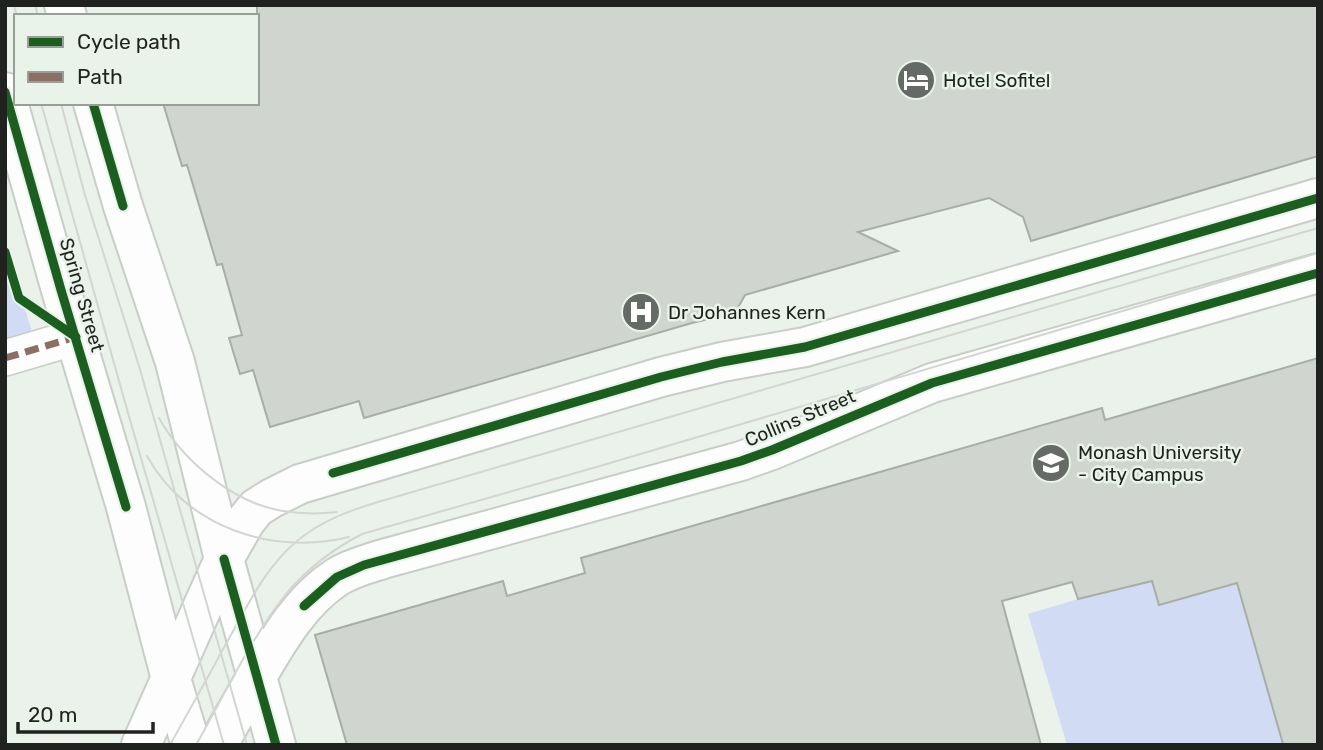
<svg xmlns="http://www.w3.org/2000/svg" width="1323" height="750" font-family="Rubik,sans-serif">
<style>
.green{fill:#d1dcf4}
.building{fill:#d0d5d0;stroke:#a8ada8;stroke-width:2}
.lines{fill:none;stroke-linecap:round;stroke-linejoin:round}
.pedestrian-casing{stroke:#c8cdc8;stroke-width:38}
.tertiary-casing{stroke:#c8cdc8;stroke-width:42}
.pedestrian{stroke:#fcfdfc;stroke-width:35}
.tertiary{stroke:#fcfdfc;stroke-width:38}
.tram{stroke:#d3d5d3;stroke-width:2}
.quiet{stroke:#8d6e63;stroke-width:7;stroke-dasharray:14 7;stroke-linecap:butt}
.cycleway-casing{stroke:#e9f3e9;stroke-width:13}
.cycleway{stroke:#1b5e20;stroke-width:9}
.labels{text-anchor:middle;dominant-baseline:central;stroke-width:5;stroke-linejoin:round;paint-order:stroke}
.poi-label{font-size:19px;fill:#1f221f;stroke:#e9f3e9;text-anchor:start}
.street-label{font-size:19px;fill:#1f221f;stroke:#e9f3e9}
</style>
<rect width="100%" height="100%" fill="#ebf1eb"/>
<!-- green -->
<path class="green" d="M 5,244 L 33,335 L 5,343 Z
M 1152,581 L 1159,605 L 1237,583 L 1283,745 L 1067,745 L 1028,614 L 1078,599 Z"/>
<!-- building -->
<path class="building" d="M 257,5 L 1318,5 L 1318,156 L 1031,241 L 1023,217 L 989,198 L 858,232 L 898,251 L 745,295 L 735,313 L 692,323 L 364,418 L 359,401 L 270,427 L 253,370 L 240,374 L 229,338 L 242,335 L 222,264 L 217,265 L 187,165 L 182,166 L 163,103 L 257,103 Z
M 1318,358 L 1318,745 L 1283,744 L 1237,583 L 1159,605 L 1152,581 L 1078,599 L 1072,582 L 1002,601 L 1041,745 L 347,745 L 315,635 L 503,581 L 507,596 L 585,573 L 581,558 L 1102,408 L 1105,420 Z"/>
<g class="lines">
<defs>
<path id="pedestrian" d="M 5,358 L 76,337"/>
<path id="tertiary" d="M 64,5 L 67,16
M 5,92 L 61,290 L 126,507 L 171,679 L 191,745
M 93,103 L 123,206 L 175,362 L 224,559 L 276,745
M 141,745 L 224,559 L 245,522 L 256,508 L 272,498 L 300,484 L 661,377 L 722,362 L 805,347 L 1318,198
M 218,745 C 230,722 243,700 256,678 C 278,641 300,601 337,577 C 351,568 368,564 383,559 L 741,461 L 772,450 L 932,383 L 1318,273"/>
</defs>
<!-- pedestrian casing -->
<use href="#pedestrian" class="pedestrian-casing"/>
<!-- tertiary casing -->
<use href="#tertiary" class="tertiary-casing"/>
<!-- pedestrian -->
<use href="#pedestrian" class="pedestrian"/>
<!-- tertiary -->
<use href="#tertiary" class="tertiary"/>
<!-- tram -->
<path class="tram" d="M 14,5 L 17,16
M 35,5 L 38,16
M 41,103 L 128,413 L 224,745
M 61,103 L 84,192 L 139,366 L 247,745
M 159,418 C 183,461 233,503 283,511 C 301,514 319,514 337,512
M 147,456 C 186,527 272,556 349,537
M 170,745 C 187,714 205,683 222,651 C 244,613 263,569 297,541 C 321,521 348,511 378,502 L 1318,228
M 196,745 C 225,694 250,639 287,593 C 307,569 335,548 362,534 L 600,466 L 1318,253"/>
<!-- quiet -->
<path class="quiet" d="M 5,358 L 76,337"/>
<defs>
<path id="cycleway" d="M 5,92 L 61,290 L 126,507
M 93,103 L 123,206
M 5,252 L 19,298 L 76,337
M 333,473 L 661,377 L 722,362 L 805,347 L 1318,198
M 224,559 L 276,745
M 304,606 L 337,577 L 364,565 L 741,461 L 772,450 L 932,383 L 1318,273"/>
</defs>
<!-- cycleway casing -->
<use href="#cycleway" class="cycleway-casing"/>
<!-- cycleway -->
<use href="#cycleway" class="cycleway"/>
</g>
<!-- icons -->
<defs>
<symbol id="hotel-disc" viewBox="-11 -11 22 22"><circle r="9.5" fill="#666a66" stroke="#e9f3e9"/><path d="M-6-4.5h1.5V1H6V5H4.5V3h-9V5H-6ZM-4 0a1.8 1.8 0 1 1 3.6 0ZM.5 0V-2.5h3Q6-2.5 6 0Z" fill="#fff"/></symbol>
<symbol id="hospital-disc" viewBox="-11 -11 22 22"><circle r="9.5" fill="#666a66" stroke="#e9f3e9"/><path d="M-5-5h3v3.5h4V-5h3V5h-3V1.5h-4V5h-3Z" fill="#fff"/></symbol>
<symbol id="university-disc" viewBox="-11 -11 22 22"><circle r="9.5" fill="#666a66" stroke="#e9f3e9"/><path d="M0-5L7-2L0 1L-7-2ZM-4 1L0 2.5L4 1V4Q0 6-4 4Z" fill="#fff"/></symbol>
</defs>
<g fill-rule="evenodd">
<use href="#hotel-disc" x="894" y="58" width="44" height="44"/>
<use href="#hospital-disc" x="619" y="290" width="44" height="44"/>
<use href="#university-disc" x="1029" y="441" width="44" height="44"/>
</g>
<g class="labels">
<!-- poi labels -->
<g class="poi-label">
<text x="943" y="80">Hotel Sofitel</text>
<text x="668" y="312">Dr Johannes Kern</text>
<text x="1078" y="452">Monash University<tspan x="1078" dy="22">- City Campus</tspan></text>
</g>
<!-- street labels -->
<g class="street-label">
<text transform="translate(82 295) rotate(74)">Spring Street</text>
<text transform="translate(800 418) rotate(-23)">Collins Street</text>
</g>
</g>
<!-- border -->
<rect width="1323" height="750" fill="none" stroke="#1f221f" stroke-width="14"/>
<!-- legend -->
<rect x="14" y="14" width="245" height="91" fill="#e9f3e9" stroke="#989f98" stroke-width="2"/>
<rect x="28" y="37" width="35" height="10" fill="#1b5e20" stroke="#989f98" stroke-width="2"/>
<text x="77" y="49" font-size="21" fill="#1f221f">Cycle path</text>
<rect x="28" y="72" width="35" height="10" fill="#8d6e63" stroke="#989f98" stroke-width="2"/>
<text x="77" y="84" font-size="21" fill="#1f221f">Path</text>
<!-- scale -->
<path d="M18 722v10h135v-10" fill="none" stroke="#1f221f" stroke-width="3.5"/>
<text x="28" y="722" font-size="21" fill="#1f221f" stroke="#e9f3e9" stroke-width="5" paint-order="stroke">20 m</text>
</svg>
